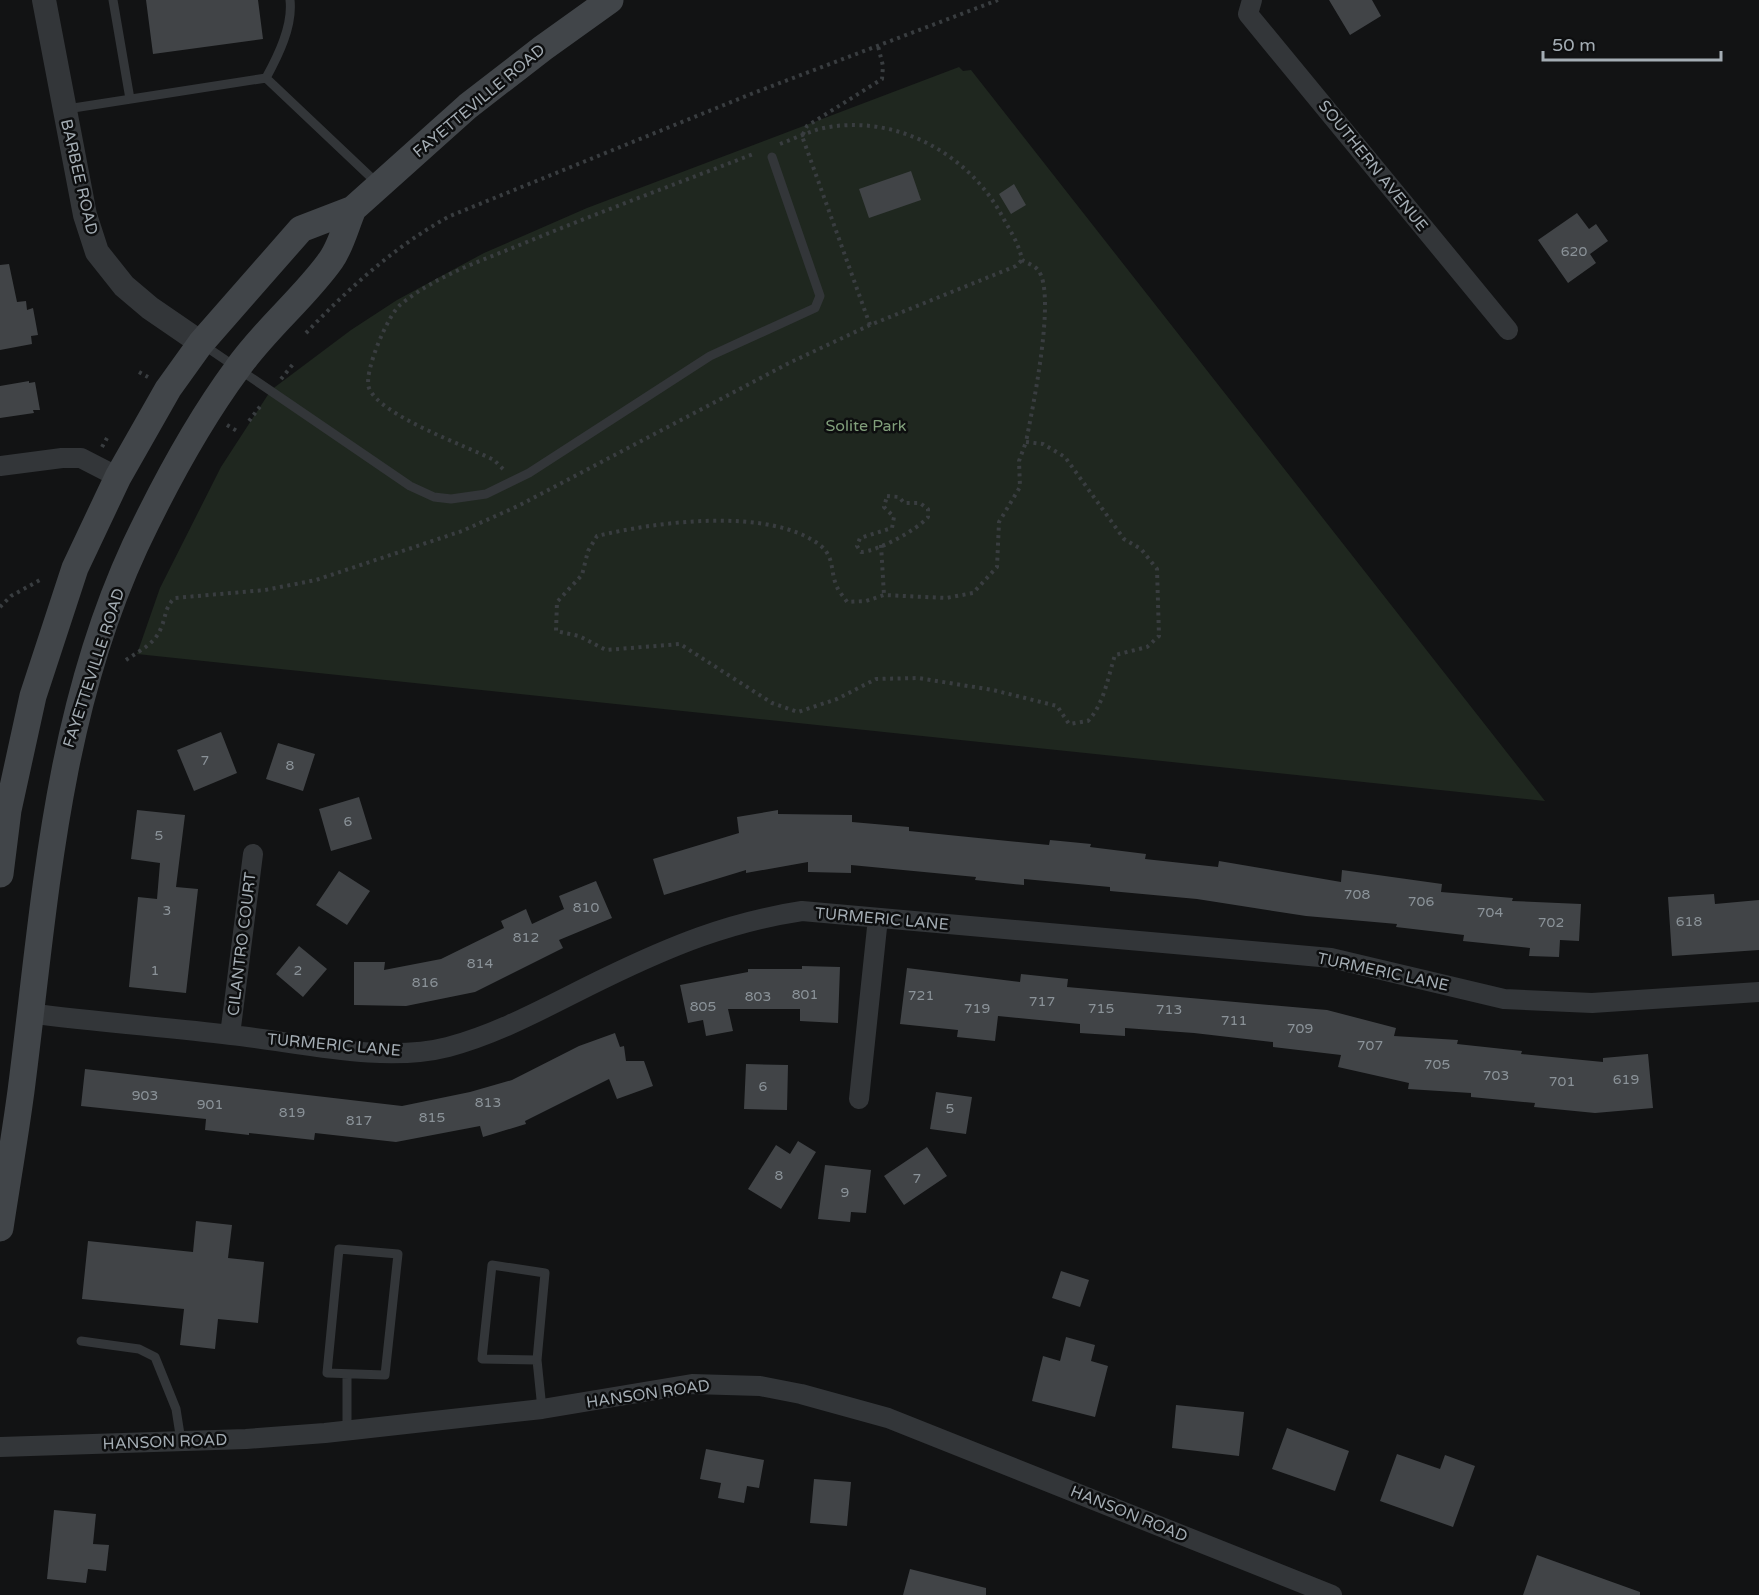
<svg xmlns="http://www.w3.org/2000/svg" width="1759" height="1595" font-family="'Varela Round',sans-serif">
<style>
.green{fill:#1f271f}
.building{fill:#414447}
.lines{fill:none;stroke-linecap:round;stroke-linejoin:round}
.path{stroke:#393d40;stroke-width:4;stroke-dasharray:3 4.5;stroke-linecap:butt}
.service{stroke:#333639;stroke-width:9}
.minor{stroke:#333639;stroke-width:20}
.tertiary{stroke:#333639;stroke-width:24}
.secondary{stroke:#414549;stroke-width:27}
.labels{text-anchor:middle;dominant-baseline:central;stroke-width:5;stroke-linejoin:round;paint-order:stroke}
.number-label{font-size:14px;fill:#8b9399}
.street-label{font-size:16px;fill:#a4adb4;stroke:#0d0e0f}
.park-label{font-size:16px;fill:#819f7b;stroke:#0d0e0f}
</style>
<rect width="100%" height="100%" fill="#121314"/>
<!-- green -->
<path class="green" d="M 959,67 L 963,71 L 971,70 L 1545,801 L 137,654 L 160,588 L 221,467 L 271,390 L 351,330 L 397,300 L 484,253 L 587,208 Z"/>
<!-- building -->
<path class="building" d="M 146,0 L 258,0 L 263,39 L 153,54 Z
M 1329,0 L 1372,0 L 1381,16 L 1350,35 Z
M 911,171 L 921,200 L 869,218 L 859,189 Z
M 1014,184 L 1026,205 L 1011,214 L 999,194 Z
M 1577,213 L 1589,229 L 1596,224 L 1608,241 L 1590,254 L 1596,263 L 1568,283 L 1538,240 Z
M 9,264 L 17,302 L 26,301 L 27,310 L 33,308 L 38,335 L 31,336 L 32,344 L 0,350 L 0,265 Z
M 29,381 L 29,383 L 35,382 L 40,410 L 33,410 L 34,413 L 0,418 L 0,386 Z
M 221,732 L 237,773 L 194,791 L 177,750 Z
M 278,743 L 315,754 L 303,791 L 266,779 Z
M 359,797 L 372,839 L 331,851 L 319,809 Z
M 137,810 L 185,815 L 176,887 L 198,889 L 186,993 L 129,987 L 138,897 L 157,899 L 160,863 L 131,859 Z
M 778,810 L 778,814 L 852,815 L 852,822 L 909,827 L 909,831 L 1049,845 L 1050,840 L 1091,844 L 1090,847 L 1146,854 L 1145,859 L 1218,867 L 1219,861 L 1341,882 L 1342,870 L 1442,884 L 1441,892 L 1513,898 L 1512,901 L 1581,904 L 1579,941 L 1560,940 L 1559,957 L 1529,956 L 1530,948 L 1463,941 L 1464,935 L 1396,927 L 1397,924 L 1306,916 L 1197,899 L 1110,891 L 1110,887 L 1024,879 L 1024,885 L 975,880 L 976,877 L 851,865 L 851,873 L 808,872 L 808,862 L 746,873 L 746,870 L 664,895 L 653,859 L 739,833 L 737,817 Z
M 339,871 L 370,891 L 347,925 L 316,905 Z
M 596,881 L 612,918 L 559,940 L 563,948 L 475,992 L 406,1006 L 354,1005 L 354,962 L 385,962 L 384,970 L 441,959 L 504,928 L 501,921 L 526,909 L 532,924 L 564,909 L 559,896 Z
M 1714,894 L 1715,904 L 1759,900 L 1759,950 L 1672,956 L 1668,897 Z
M 299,946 L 327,969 L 303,997 L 276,974 Z
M 802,966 L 840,967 L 838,1023 L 800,1021 L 800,1009 L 728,1009 L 733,1031 L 706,1036 L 703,1020 L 688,1023 L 680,985 L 748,972 L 748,969 L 802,969 Z
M 907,968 L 1020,982 L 1021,974 L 1068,979 L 1067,987 L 1327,1010 L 1396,1028 L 1394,1036 L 1458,1040 L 1457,1044 L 1522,1051 L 1521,1054 L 1603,1062 L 1603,1058 L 1648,1054 L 1653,1108 L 1595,1113 L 1534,1107 L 1535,1103 L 1471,1097 L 1471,1093 L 1408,1089 L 1409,1083 L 1338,1067 L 1341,1055 L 1273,1047 L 1273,1042 L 1194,1033 L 1125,1028 L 1125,1036 L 1080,1033 L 1080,1024 L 998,1016 L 995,1041 L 957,1037 L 958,1030 L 900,1024 Z
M 615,1033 L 620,1047 L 624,1046 L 626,1061 L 644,1061 L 653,1086 L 617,1099 L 609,1079 L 525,1121 L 526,1124 L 483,1137 L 480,1126 L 396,1142 L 315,1133 L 314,1140 L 249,1133 L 249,1135 L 205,1130 L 206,1119 L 81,1106 L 85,1069 L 402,1106 L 470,1092 L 512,1080 L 579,1046 Z
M 746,1064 L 788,1065 L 787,1110 L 744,1109 Z
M 936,1092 L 972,1097 L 966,1134 L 930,1129 Z
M 798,1141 L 816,1152 L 781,1209 L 748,1189 L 776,1145 L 790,1154 Z
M 927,1147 L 947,1176 L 904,1205 L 884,1176 Z
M 825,1165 L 871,1170 L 866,1213 L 851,1212 L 850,1222 L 818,1219 Z
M 196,1221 L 232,1225 L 228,1258 L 264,1262 L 258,1323 L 218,1319 L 215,1349 L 180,1345 L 184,1309 L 82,1299 L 88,1241 L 193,1252 Z
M 1061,1271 L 1089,1280 L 1080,1307 L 1052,1298 Z
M 1066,1337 L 1095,1345 L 1091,1361 L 1108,1366 L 1095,1417 L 1032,1401 L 1043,1356 L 1060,1361 Z
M 1176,1405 L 1244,1412 L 1239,1456 L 1172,1448 Z
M 1287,1428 L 1349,1451 L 1335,1491 L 1272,1469 Z
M 706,1449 L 764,1460 L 759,1488 L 747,1486 L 744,1503 L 718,1498 L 721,1483 L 700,1479 Z
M 1397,1454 L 1440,1469 L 1445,1455 L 1475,1466 L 1453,1527 L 1380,1501 Z
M 814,1479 L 851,1482 L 847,1526 L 810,1523 Z
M 54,1510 L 96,1514 L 93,1544 L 109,1545 L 106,1571 L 88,1569 L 86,1583 L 47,1579 Z
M 1537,1555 L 1640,1592 L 1640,1595 L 1523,1595 Z
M 910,1569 L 986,1588 L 986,1595 L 903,1595 Z"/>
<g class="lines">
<!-- path -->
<path class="path" d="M 780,144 C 793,139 806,133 819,129 C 891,112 966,151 1001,214 C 1009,229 1019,243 1022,260 C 1027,263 1035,266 1038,270 C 1057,293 1032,411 1026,442
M 870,325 L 802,136 L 807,126 L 882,79 L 883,66 L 878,46
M 306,333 C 349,288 395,246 450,216 L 751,94 L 998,0
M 139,372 L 148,377
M 281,379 L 294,363
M 249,421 L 262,404
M 227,425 L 237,431
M 1026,442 L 1043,444 L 1065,457 L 1124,539 L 1141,549 L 1157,569 L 1159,636 L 1147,647 L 1115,655 C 1108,677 1104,704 1088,721 L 1069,724 L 1057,706 L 993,690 L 918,678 L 876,679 L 837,699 L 798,712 L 772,703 L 680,644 L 606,650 L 579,636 L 556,631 L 557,602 L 582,575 L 588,551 L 597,536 C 655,522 771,506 821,546 C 835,558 830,572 837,587 C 839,592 844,597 847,602 L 866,601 L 884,595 L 946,598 L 973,593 L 997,567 L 999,522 L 1020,487 L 1019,461 Z
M 102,447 L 107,438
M 503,469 L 494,460 C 467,446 380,416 369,388 C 363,373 388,315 400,305 C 435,276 481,261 522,244 C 600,212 678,183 756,153
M 887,496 L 899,497 L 904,503 L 920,503 L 928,509 L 928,517 C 917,530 878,551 861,552 L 857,546 L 860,538 L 892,528 L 894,517 L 884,507 Z
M 881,545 L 884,595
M 0,607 L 11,596 L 40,580
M 126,660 C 139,651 155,644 161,628 C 166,617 165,606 175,598 L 265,590 L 316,580 L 462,531 L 518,506 L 789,363 L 870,325 L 1016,266 L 1022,260"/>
<!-- service -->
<path class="service" d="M 113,0 L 130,99
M 266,78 C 278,56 293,26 290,0
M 67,109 L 266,78 L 378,184
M 202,344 L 410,486 L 434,497 L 451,499 L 486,494 L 529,473 L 710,356 L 815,308 L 820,296 L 772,157
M 339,1249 L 398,1254 L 385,1375 L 327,1373 Z
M 81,1341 L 139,1349 L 155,1357 L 176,1409 L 181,1441
M 537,1360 L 482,1359 L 492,1265 L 545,1273 L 537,1360 L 542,1409
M 347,1430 L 347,1375"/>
<!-- minor -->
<path class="minor" d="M 1252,0 L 1248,14 L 1508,330
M 0,466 L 62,458 L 81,458 L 118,477
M 28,1013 C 96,1022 164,1027 231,1035 C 298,1042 382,1064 448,1047 C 504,1032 553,1003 605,978 C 671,946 729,922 802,911 L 1331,958 L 1504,999 L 1592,1003 L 1759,992
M 230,1035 L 253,854
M 859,1099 L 878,918
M 0,1447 L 246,1439 L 325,1433 L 542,1409 L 692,1384 L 760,1386 L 801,1394 L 888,1418 L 1332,1595"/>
<!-- tertiary -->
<path class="tertiary" d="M 44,0 L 85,215 L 97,252 L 124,286 L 150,308 L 201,343"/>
<!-- secondary -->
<path class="secondary" d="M 0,874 L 8,810 L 33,696 L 75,568 L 118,477 L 168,389 L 201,343 L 301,229 L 353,209 L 468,106 L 543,48 L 610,0
M 0,1228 C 7,1182 15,1136 21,1091 C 45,905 55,719 135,546 C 163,487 198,422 237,369 C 264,330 305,297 331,260 C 341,246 346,225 353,209"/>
</g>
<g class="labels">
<!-- number labels -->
<g class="number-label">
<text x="1574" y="251">620</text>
<text x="205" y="760">7</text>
<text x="290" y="765">8</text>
<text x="348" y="821">6</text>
<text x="159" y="835">5</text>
<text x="1357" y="894">708</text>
<text x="1421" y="901">706</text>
<text x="586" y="907">810</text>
<text x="167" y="910">3</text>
<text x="1490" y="912">704</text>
<text x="1689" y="921">618</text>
<text x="1551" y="922">702</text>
<text x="526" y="937">812</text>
<text x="480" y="963">814</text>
<text x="155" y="970">1</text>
<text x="298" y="970">2</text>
<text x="425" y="982">816</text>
<text x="805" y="994">801</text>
<text x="921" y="995">721</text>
<text x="758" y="996">803</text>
<text x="1042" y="1001">717</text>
<text x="703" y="1006">805</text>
<text x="977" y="1008">719</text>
<text x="1101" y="1008">715</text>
<text x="1169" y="1009">713</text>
<text x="1234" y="1020">711</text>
<text x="1300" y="1028">709</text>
<text x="1370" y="1045">707</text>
<text x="1437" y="1064">705</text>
<text x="1496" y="1075">703</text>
<text x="1626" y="1079">619</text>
<text x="1562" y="1081">701</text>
<text x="763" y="1086">6</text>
<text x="145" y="1095">903</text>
<text x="488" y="1102">813</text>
<text x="210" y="1104">901</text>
<text x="950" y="1108">5</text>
<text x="292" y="1112">819</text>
<text x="432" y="1117">815</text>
<text x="359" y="1120">817</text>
<text x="779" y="1175">8</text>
<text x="917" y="1178">7</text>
<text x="845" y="1192">9</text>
</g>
<!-- street labels -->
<g class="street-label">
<text transform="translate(479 101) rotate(-40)">FAYETTEVILLE ROAD</text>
<text transform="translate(1373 166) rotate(51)">SOUTHERN AVENUE</text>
<text transform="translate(79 177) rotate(77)">BARBEE ROAD</text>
<text transform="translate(94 668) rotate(-72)">FAYETTEVILLE ROAD</text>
<text transform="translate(882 919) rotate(5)">TURMERIC LANE</text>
<text transform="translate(242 944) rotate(-83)">CILANTRO COURT</text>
<text transform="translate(1383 972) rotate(12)">TURMERIC LANE</text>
<text transform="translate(334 1045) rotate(5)">TURMERIC LANE</text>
<text transform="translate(648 1394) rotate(-8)">HANSON ROAD</text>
<text transform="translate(165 1442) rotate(-2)">HANSON ROAD</text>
<text transform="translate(1129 1514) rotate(22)">HANSON ROAD</text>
</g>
<!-- park labels -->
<g class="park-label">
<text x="866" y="426">Solite Park</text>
</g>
</g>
<!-- scale -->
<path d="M1543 51v9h178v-9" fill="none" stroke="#a4adb4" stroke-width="3"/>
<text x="1552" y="51" font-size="18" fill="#a4adb4" stroke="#0d0e0f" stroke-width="4.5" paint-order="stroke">50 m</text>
</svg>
